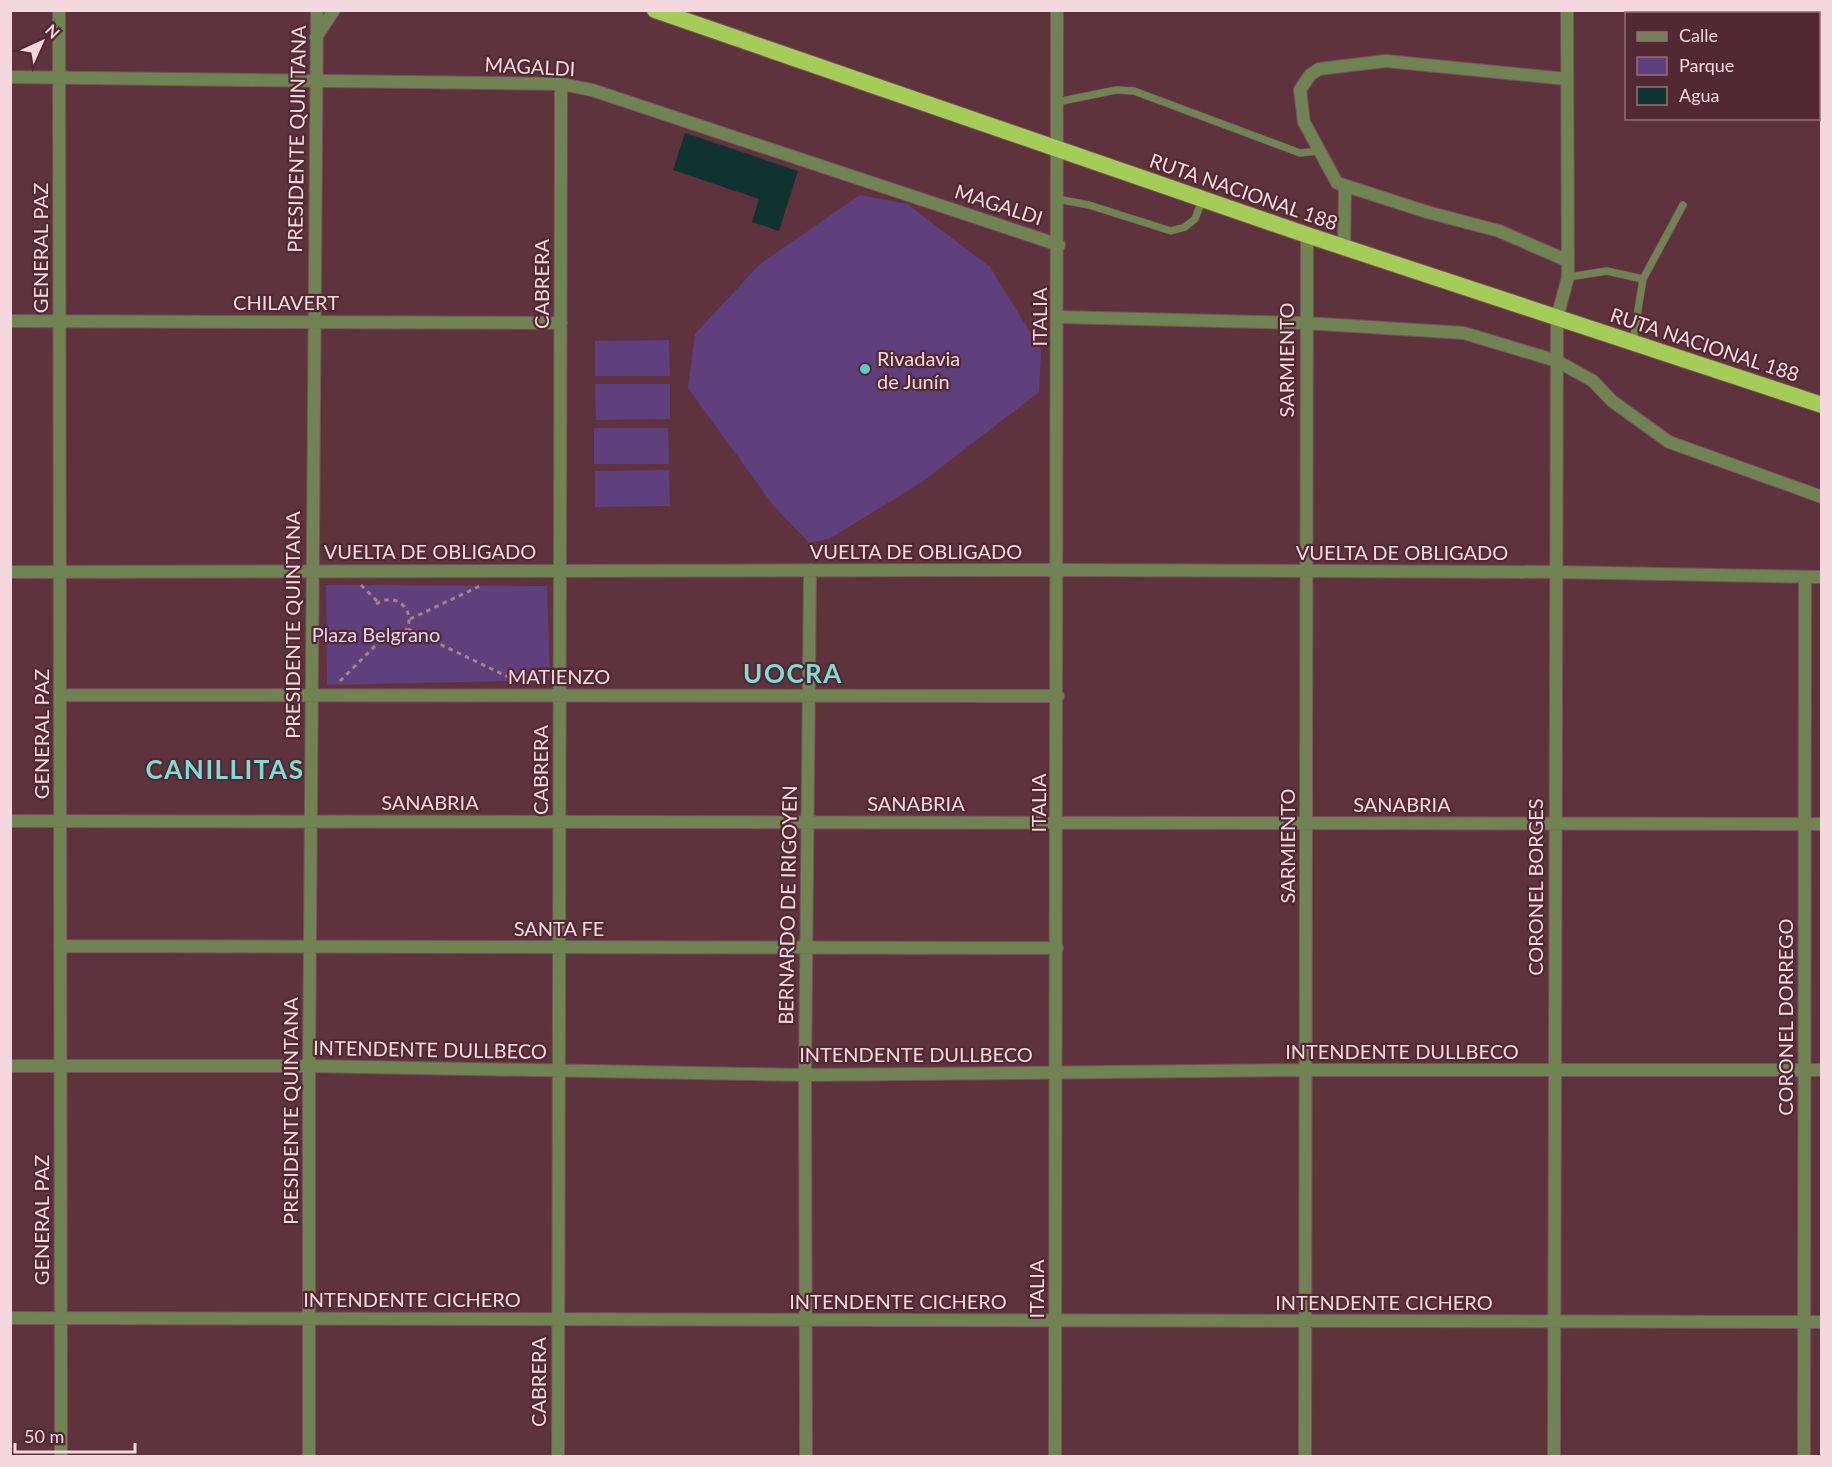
<svg xmlns="http://www.w3.org/2000/svg" width="1832" height="1467" font-family="Lato,sans-serif">
<style>
.green{fill:#5f407d}
.water{fill:#0f332f}
.lines{fill:none;stroke-linecap:round;stroke-linejoin:round}
.service-casing{stroke:#79515a;stroke-width:8}
.minor-casing{stroke:#79515a;stroke-width:14}
.tertiary-casing{stroke:#79515a;stroke-width:14}
.trunk-casing{stroke:#79515a;stroke-width:18}
.path{stroke:#a58189;stroke-width:3;stroke-dasharray:4.5 4.5;stroke-linecap:butt}
.service{stroke:#708352;stroke-width:7}
.minor{stroke:#708352;stroke-width:12}
.tertiary{stroke:#708352;stroke-width:12}
.trunk{stroke:#a4cd58;stroke-width:16}
.poi-dot{fill:#57cec1;stroke:#522933;stroke-width:2}
.labels{text-anchor:middle;dominant-baseline:central;stroke-width:4.5;stroke-linejoin:round;paint-order:stroke}
.street-label{font-size:20px;fill:#f4d8dd;stroke:#522933}
.poi-label{font-size:20px;fill:#f4d8dd;stroke:#522933;text-anchor:start}
.park-label{font-size:20px;fill:#e3d2f8;stroke:#522933}
.district-label{font-size:26px;font-weight:bold;letter-spacing:1.5px;fill:#77e0d4;stroke:#522933}
</style>
<rect width="100%" height="100%" fill="#5e333d"/>
<!-- green -->
<path class="green" d="M 860,195 L 907,204 L 990,267 L 1041,350 L 1039,392 L 922,482 L 829,539 L 809,543 L 773,505 L 688,388 L 695,334 L 760,264 Z
M 669,340 L 670,376 L 595,376 L 595,341 Z
M 595,384 L 670,384 L 670,419 L 596,420 Z
M 594,428 L 668,428 L 669,464 L 594,464 Z
M 669,470 L 670,506 L 595,507 L 595,471 Z
M 326,585 L 547,586 L 550,680 L 327,685 Z"/>
<!-- water -->
<path class="water" d="M 685,133 L 798,171 L 779,231 L 752,222 L 759,199 L 673,170 Z"/>
<g class="lines">
<defs>
<path id="service" d="M 1057,102 L 1116,90 L 1134,91 L 1300,153 L 1318,151
M 1057,199 L 1089,205 L 1171,231 L 1185,227 L 1195,219 L 1202,201
M 1568,277 L 1607,271 L 1643,279 L 1683,205
M 1633,341 L 1643,279"/>
<path id="minor" d="M 59,10 L 61,1456
M 316,37 L 334,10
M 10,77 L 561,84 L 592,90 L 1059,245
M 1567,79 L 1386,61 L 1319,69 L 1310,75 L 1300,90 L 1304,122 L 1337,183 L 1427,212 L 1499,231 L 1568,261
M 1344,247 L 1345,186
M 1058,317 L 1305,323 L 1464,333 L 1557,361 L 1593,381 L 1612,401 L 1669,442 L 1822,497
M 10,321 L 561,323
M 10,572 L 1058,570 L 1556,572 L 1822,577
M 60,695 L 1058,696
M 10,821 L 1822,824
M 60,946 L 1057,948
M 10,1066 L 309,1066 L 805,1075 L 1307,1070 L 1822,1070
M 10,1318 L 1822,1322
M 309,1456 L 309,1066 L 317,10
M 558,1456 L 561,84
M 806,1456 L 805,1075 L 810,570
M 1305,1456 L 1307,235
M 1554,1456 L 1557,318 L 1568,277 L 1567,10
M 1804,1456 L 1805,577"/>
<path id="tertiary" d="M 1055,1456 L 1057,10"/>
<path id="trunk" d="M 655,10 L 1307,235 L 1822,405"/>
</defs>
<!-- service casing -->
<use href="#service" class="service-casing"/>
<!-- minor casing -->
<use href="#minor" class="minor-casing"/>
<!-- tertiary casing -->
<use href="#tertiary" class="tertiary-casing"/>
<!-- trunk casing -->
<use href="#trunk" class="trunk-casing"/>
<!-- path -->
<path class="path" d="M 361,585 L 379,603
M 376,604 C 402,587 424,624 396,639 L 378,635
M 410,619 L 482,585
M 408,629 L 517,681
M 340,681 L 383,638"/>
<!-- service -->
<use href="#service" class="service"/>
<!-- minor -->
<use href="#minor" class="minor"/>
<!-- tertiary -->
<use href="#tertiary" class="tertiary"/>
<!-- trunk -->
<use href="#trunk" class="trunk"/>
</g>
<!-- markers -->
<circle class="poi-dot" cx="865" cy="369" r="6"/>
<g class="labels">
<!-- street labels -->
<g class="street-label">
<text transform="translate(530 66) rotate(3)">MAGALDI</text>
<text transform="translate(296 139) rotate(-89)">PRESIDENTE QUINTANA</text>
<text transform="translate(1244 191) rotate(19)">RUTA NACIONAL 188</text>
<text transform="translate(999 204) rotate(18)">MAGALDI</text>
<text transform="translate(40 248) rotate(-90)">GENERAL PAZ</text>
<text transform="translate(541 284) rotate(-90)">CABRERA</text>
<text x="286" y="302">CHILAVERT</text>
<text transform="translate(1039 317) rotate(-90)">ITALIA</text>
<text transform="translate(1705 344) rotate(18)">RUTA NACIONAL 188</text>
<text transform="translate(1286 360) rotate(-90)">SARMIENTO</text>
<text x="430" y="551">VUELTA DE OBLIGADO</text>
<text x="916" y="551">VUELTA DE OBLIGADO</text>
<text x="1402" y="552">VUELTA DE OBLIGADO</text>
<text transform="translate(292 625) rotate(-90)">PRESIDENTE QUINTANA</text>
<text x="559" y="676">MATIENZO</text>
<text transform="translate(41 734) rotate(-90)">GENERAL PAZ</text>
<text transform="translate(540 770) rotate(-90)">CABRERA</text>
<text x="430" y="802">SANABRIA</text>
<text x="916" y="803">SANABRIA</text>
<text transform="translate(1038 803) rotate(-90)">ITALIA</text>
<text x="1402" y="804">SANABRIA</text>
<text transform="translate(1287 846) rotate(-90)">SARMIENTO</text>
<text transform="translate(1535 887) rotate(-90)">CORONEL BORGES</text>
<text transform="translate(787 905) rotate(-89)">BERNARDO DE IRIGOYEN</text>
<text x="559" y="928">SANTA FE</text>
<text transform="translate(1785 1017) rotate(-90)">CORONEL DORREGO</text>
<text transform="translate(430 1049) rotate(1)">INTENDENTE DULLBECO</text>
<text x="1402" y="1051">INTENDENTE DULLBECO</text>
<text x="916" y="1054">INTENDENTE DULLBECO</text>
<text transform="translate(290 1111) rotate(-90)">PRESIDENTE QUINTANA</text>
<text transform="translate(41 1220) rotate(-90)">GENERAL PAZ</text>
<text transform="translate(1036 1289) rotate(-90)">ITALIA</text>
<text x="412" y="1299">INTENDENTE CICHERO</text>
<text x="898" y="1301">INTENDENTE CICHERO</text>
<text x="1384" y="1302">INTENDENTE CICHERO</text>
<text transform="translate(538 1382) rotate(-90)">CABRERA</text>
</g>
<!-- poi labels -->
<g class="poi-label">
<text x="877" y="358">Rivadavia<tspan x="877" dy="23">de Junín</tspan></text>
</g>
<!-- park labels -->
<g class="park-label">
<text x="376" y="634">Plaza Belgrano</text>
</g>
<!-- district labels -->
<g class="district-label">
<text x="793" y="673">UOCRA</text>
<text x="225" y="769">CANILLITAS</text>
</g>
</g>
<!-- border -->
<rect width="1832" height="1467" fill="none" stroke="#f4d8dd" stroke-width="24"/>
<!-- legend -->
<rect x="1625" y="12" width="195" height="108" fill="#522933" stroke="#936f77" stroke-width="1.5"/>
<rect x="1637" y="32" width="30" height="9" fill="#708352" stroke="#936f77" stroke-width="1.5"/>
<text x="1679" y="42" font-size="18" fill="#f4d8dd">Calle</text>
<rect x="1637" y="57" width="30" height="18" fill="#5f407d" stroke="#936f77" stroke-width="1.5"/>
<text x="1679" y="72" font-size="18" fill="#f4d8dd">Parque</text>
<rect x="1637" y="87" width="30" height="18" fill="#0f332f" stroke="#936f77" stroke-width="1.5"/>
<text x="1679" y="102" font-size="18" fill="#f4d8dd">Agua</text>
<!-- north arrow -->
<g transform="translate(42 42) rotate(45)" stroke="#522933" stroke-width="4.5" paint-order="stroke">
<path d="M0-4.5L10 22L0 15L-10 22Z" fill="#f4d8dd"/>
<text y="-9" font-size="16" font-weight="bold" text-anchor="middle" fill="#f4d8dd">N</text>
</g>
<!-- scale -->
<path d="M15 1443v9h120v-9" fill="none" stroke="#f4d8dd" stroke-width="3"/>
<text x="24" y="1443" font-size="18" fill="#f4d8dd" stroke="#522933" stroke-width="4.5" paint-order="stroke">50 m</text>
</svg>
